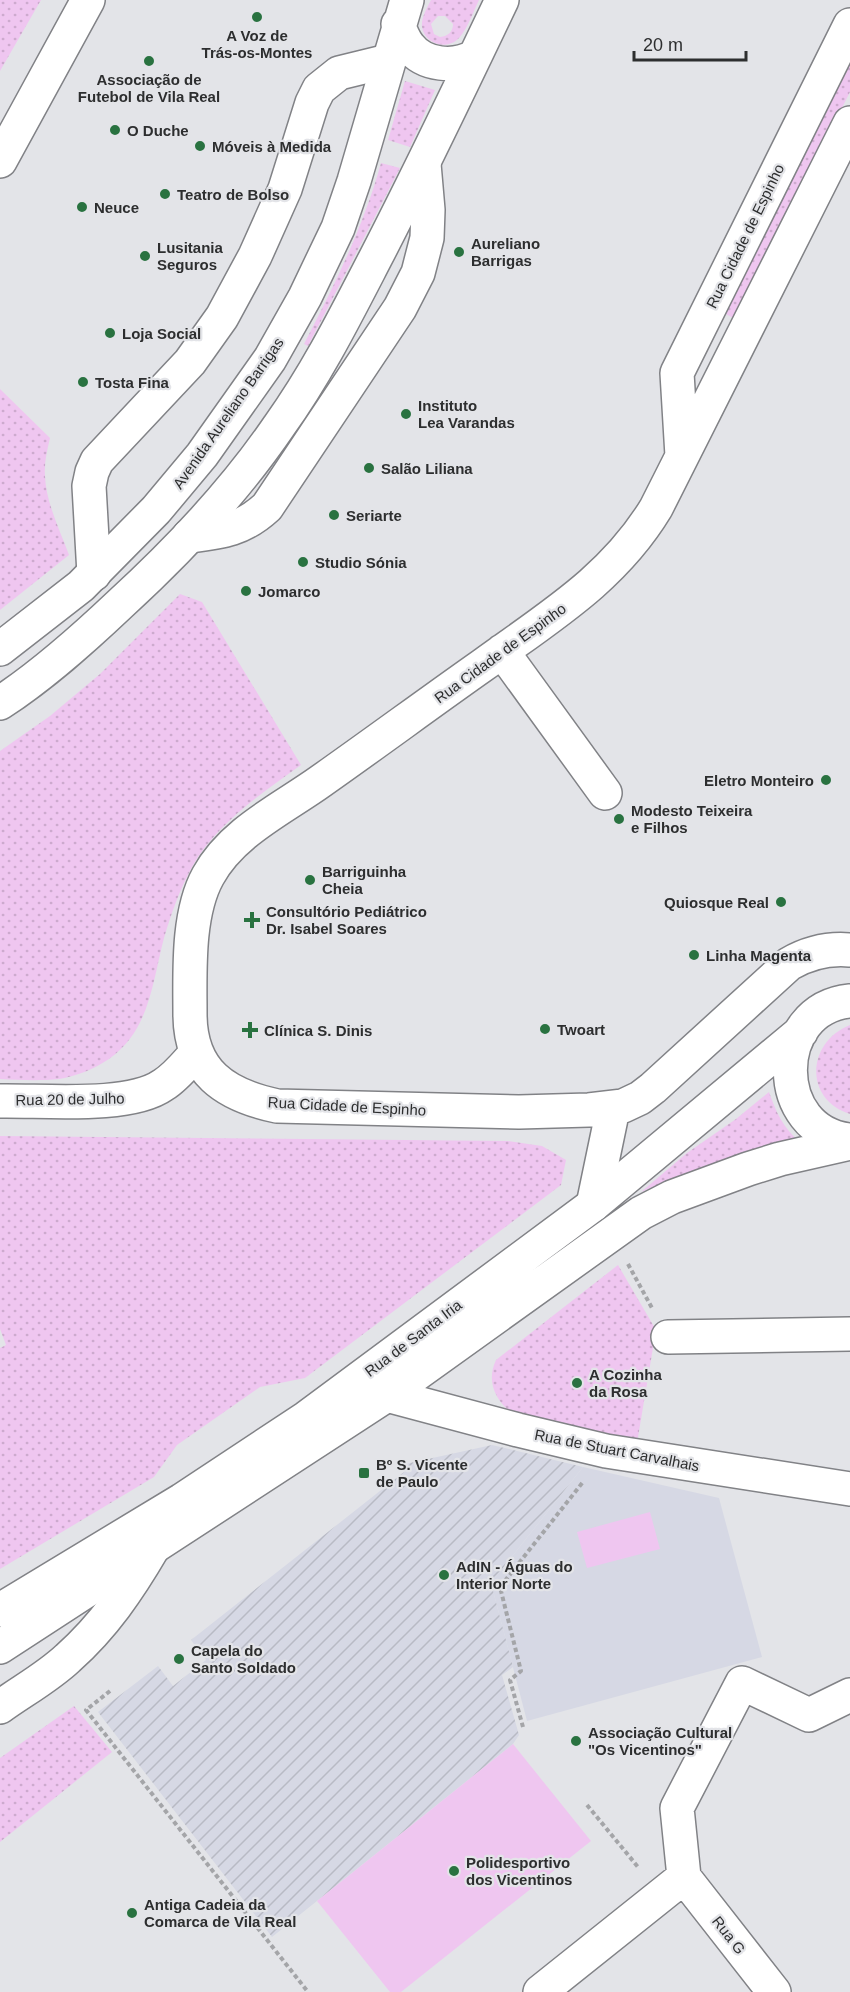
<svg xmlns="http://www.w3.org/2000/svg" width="850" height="1992" font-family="Arial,sans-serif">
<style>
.built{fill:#d6d8e4}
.industrial{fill:url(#industrial-furrows)}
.grass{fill:url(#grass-dots);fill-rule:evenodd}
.park{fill:#efc6f0}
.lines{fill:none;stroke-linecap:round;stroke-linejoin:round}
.minor-casing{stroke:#818286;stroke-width:36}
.major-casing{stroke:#818286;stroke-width:36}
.path{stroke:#a4a5a8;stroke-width:4;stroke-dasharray:4.5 3;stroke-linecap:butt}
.minor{stroke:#fff;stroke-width:33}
.major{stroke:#fff;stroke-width:33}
.poi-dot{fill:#297240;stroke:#e3e4e8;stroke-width:2}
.labels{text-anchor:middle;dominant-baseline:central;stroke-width:4.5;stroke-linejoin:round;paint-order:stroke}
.poi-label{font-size:15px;font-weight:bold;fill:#2d2e2f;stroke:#e3e4e8;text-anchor:start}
.street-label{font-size:15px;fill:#2d2e2f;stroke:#e3e4e8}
</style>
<defs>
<pattern id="industrial-furrows" width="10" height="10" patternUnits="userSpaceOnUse" patternTransform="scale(1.5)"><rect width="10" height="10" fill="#d6d8e4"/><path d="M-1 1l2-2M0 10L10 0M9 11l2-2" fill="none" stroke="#b8bac4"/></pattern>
<pattern id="grass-dots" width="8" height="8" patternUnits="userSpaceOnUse" patternTransform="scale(1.5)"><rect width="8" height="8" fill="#efc6f0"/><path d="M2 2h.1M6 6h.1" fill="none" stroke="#cdaace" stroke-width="1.8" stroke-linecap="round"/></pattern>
</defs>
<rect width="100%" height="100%" fill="#e3e4e8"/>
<!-- built -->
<path class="built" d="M 583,1467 L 719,1498 L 762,1657 L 527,1721 L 491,1583 Z"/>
<!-- industrial -->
<path class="industrial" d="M 492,1445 L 583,1467 L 491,1583 L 513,1667 L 502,1675 L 519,1735 L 513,1744 L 272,1937 L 98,1712 L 158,1666 L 173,1686 L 206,1660 L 191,1640 L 404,1472 L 405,1464 Z"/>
<!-- grass -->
<path class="grass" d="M 0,0 L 41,0 L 0,71 Z
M 431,0 L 479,0 C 473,12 468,28 459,38 C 447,51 425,44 422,27 C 421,18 427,8 431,0 ZM 438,16 L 445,16 L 453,24 C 453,32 448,36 440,37 L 434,34 L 431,24 Z
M 850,64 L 850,92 L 735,319 L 724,313 Z
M 405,81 L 435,90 L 410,147 L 388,140 Z
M 381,163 L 400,168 L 308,346 L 304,344 C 335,284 363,228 381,163 Z
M 0,389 L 50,438 C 47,451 44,463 45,476 C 46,503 60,530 69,555 L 0,610 Z
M 180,594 L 202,602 L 301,765 C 262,793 216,824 192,867 C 180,889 171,914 164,938 C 152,983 150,1030 109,1059 C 94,1069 77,1076 59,1079 C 40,1081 19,1080 0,1079 L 0,751 L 50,716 L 100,674 Z
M 850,1025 L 850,1114 C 803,1099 807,1042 850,1025 Z
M 769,1092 C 776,1112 783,1128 800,1142 C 743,1152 694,1170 641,1192 L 687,1153 L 736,1119 Z
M 0,1136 L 508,1141 L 542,1146 L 566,1160 L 561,1185 L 305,1378 L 260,1387 L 177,1445 L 154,1477 L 0,1569 L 0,1348 L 6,1345 L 0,1329 Z
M 618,1265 L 656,1330 L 637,1443 L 512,1413 C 495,1400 486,1381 496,1360 Z
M 74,1706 L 112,1752 L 0,1842 L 0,1758 Z"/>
<!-- park -->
<path class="park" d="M 650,1512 L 660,1549 L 587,1568 L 577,1532 Z
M 513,1744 L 591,1841 L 401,1992 L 390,1992 L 317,1901 Z"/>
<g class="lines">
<defs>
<path id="minor" d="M 850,123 L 656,508 C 613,579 549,617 483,665 C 429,703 375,743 321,781 C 282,809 232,832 208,876 C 187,914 190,972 190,1014 C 190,1072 225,1095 277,1106 L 519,1112 L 589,1110 L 623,1106 L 640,1098 L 653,1088 L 789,964 C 808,953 828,948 850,950
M 0,161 L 88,0
M 682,456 L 677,373 L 850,25
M 189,536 C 222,532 242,530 267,507 L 400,308 L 418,273 L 427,238 L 428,210 L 424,164
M 94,574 L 89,486 L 92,472 L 97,461 L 190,362 L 222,317 L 255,256 L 285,189 L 312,103 L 319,89 L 339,73 L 388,61
M 502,651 L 605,793
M 0,1101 C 42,1100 129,1109 163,1085 C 176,1077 186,1064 196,1053
M 593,1205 L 613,1109
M 668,1337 L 850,1334
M 387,1395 L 518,1430 L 606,1451 L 850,1489
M 0,1707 C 22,1691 48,1677 68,1658 C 104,1626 129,1589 153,1548
M 684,1877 L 677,1808 L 742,1683 L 809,1715 L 850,1695
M 684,1877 L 774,1992
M 540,1992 L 684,1877"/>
<path id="major" d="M 398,24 C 401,32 404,40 409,46 C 424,66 455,68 475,56
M 0,649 L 81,586 L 156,510 L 202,455 L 270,359 L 305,297 L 338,228 L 354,181 L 407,0
M 0,703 C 43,675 82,640 119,605 C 178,551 234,492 279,426 C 317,373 346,315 376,257 C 420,172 461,86 502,0
M 850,1001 C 770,1009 771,1132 850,1140
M 0,1610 L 182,1500 L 306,1418 L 593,1205 L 801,1032
M 0,1647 L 387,1395 L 641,1213 L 672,1197 L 748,1169 L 780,1159 L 850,1143"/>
</defs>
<!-- minor casing -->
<use href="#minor" class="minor-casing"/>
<!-- major casing -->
<use href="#major" class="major-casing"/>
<!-- path -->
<path class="path" d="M 628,1264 L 652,1308
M 110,1691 L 86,1710 L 308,1992
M 523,1727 L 510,1680 L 521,1671 L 500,1587 L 583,1482
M 587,1805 L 638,1867"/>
<!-- minor -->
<use href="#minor" class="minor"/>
<!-- major -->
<use href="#major" class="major"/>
</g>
<!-- markers -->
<g class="poi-dot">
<circle cx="257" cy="17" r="6"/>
<circle cx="149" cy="61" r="6"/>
<circle cx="115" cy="130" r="6"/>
<circle cx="200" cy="146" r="6"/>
<circle cx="165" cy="194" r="6"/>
<circle cx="82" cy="207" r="6"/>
<circle cx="459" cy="252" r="6"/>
<circle cx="145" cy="256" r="6"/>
<circle cx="110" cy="333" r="6"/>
<circle cx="83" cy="382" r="6"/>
<circle cx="406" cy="414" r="6"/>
<circle cx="369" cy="468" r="6"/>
<circle cx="334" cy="515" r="6"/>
<circle cx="303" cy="562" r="6"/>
<circle cx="246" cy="591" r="6"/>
<circle cx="826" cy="780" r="6"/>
<circle cx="619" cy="819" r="6"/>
<circle cx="310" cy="880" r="6"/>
<circle cx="781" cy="902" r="6"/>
<path d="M249 911h6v6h6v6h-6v6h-6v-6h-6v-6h6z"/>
<circle cx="694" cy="955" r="6"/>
<circle cx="545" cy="1029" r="6"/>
<path d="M247 1021h6v6h6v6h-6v6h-6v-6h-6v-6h6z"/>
<circle cx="577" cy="1383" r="6"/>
<rect x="358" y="1467" width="12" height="12" rx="3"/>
<circle cx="444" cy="1575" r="6"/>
<circle cx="179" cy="1659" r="6"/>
<circle cx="576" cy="1741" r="6"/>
<circle cx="454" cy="1871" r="6"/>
<circle cx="132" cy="1913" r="6"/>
</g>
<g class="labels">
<!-- poi labels -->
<g class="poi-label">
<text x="257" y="35" text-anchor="middle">A Voz de<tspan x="257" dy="17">Trás-os-Montes</tspan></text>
<text x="149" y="79" text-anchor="middle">Associação de<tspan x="149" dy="17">Futebol de Vila Real</tspan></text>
<text x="127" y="130">O Duche</text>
<text x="212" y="146">Móveis à Medida</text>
<text x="177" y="194">Teatro de Bolso</text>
<text x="94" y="207">Neuce</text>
<text x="471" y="243">Aureliano<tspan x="471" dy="17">Barrigas</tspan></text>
<text x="157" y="247">Lusitania<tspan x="157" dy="17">Seguros</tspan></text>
<text x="122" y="333">Loja Social</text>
<text x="95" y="382">Tosta Fina</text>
<text x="418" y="405">Instituto<tspan x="418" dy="17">Lea Varandas</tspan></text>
<text x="381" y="468">Salão Liliana</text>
<text x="346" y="515">Seriarte</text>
<text x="315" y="562">Studio Sónia</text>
<text x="258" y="591">Jomarco</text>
<text x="814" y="780" text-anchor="end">Eletro Monteiro</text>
<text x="631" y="810">Modesto Teixeira<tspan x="631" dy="17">e Filhos</tspan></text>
<text x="322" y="871">Barriguinha<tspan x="322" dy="17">Cheia</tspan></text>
<text x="769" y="902" text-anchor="end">Quiosque Real</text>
<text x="266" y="911">Consultório Pediátrico<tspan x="266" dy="17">Dr. Isabel Soares</tspan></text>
<text x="706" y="955">Linha Magenta</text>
<text x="557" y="1029">Twoart</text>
<text x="264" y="1030">Clínica S. Dinis</text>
<text x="589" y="1374">A Cozinha<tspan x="589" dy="17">da Rosa</tspan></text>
<text x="376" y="1464">Bº S. Vicente<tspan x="376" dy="17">de Paulo</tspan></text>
<text x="456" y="1566">AdIN - Águas do<tspan x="456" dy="17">Interior Norte</tspan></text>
<text x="191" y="1650">Capela do<tspan x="191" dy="17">Santo Soldado</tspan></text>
<text x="588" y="1732">Associação Cultural<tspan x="588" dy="17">"Os Vicentinos"</tspan></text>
<text x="466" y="1862">Polidesportivo<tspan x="466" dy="17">dos Vicentinos</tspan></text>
<text x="144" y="1904">Antiga Cadeia da<tspan x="144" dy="17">Comarca de Vila Real</tspan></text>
</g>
<!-- street labels -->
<g class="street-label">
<text transform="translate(745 236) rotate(-64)">Rua Cidade de Espinho</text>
<text transform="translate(228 413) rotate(-55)">Avenida Aureliano Barrigas</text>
<text transform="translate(500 653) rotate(-36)">Rua Cidade de Espinho</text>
<text transform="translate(70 1099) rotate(-1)">Rua 20 de Julho</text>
<text transform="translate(347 1106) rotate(3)">Rua Cidade de Espinho</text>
<text transform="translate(413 1338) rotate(-37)">Rua de Santa Iria</text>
<text transform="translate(617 1450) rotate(11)">Rua de Stuart Carvalhais</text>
<text transform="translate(729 1935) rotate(52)">Rua G</text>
</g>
</g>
<!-- scale -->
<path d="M634 51v9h112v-9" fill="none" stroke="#2d2e2f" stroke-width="3"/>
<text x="643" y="51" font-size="18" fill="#2d2e2f" stroke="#e3e4e8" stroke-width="4.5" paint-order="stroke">20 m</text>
</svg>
